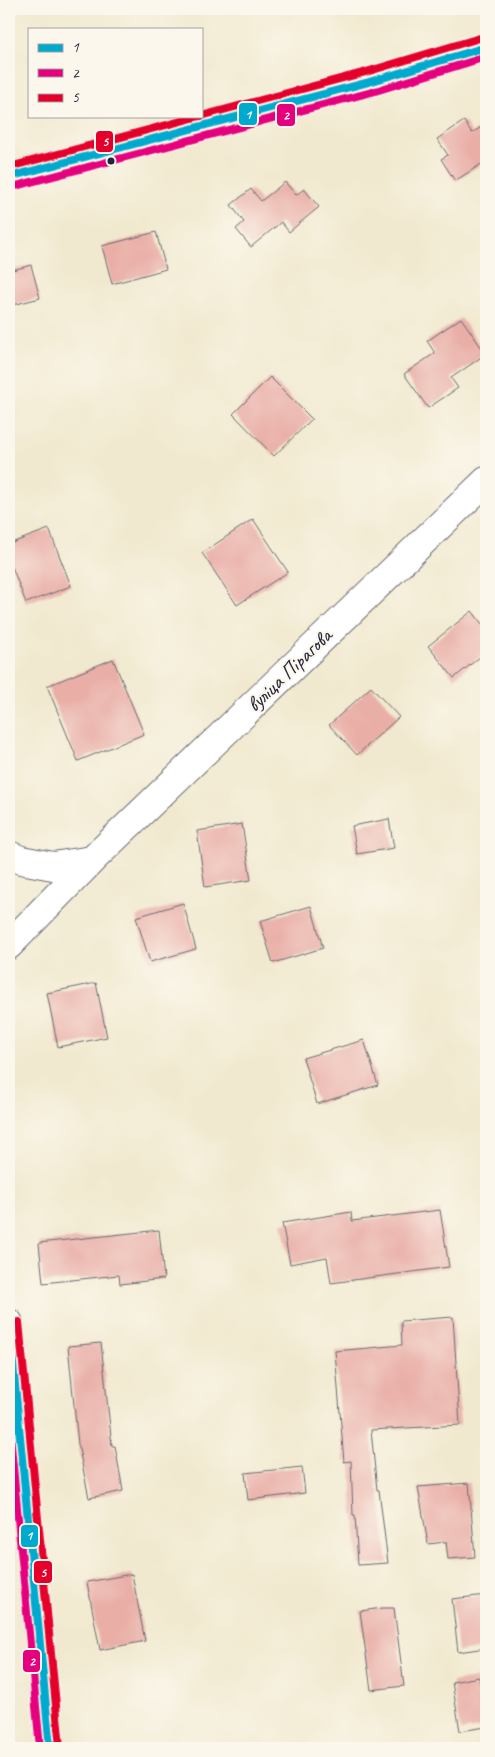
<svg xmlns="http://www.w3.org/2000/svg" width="495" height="1757" font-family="Caveat,sans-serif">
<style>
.building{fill:#e9afa7}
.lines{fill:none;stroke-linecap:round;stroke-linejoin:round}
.minor-casing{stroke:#6a686f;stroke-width:30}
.major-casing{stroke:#6a686f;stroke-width:30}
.minor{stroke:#fff;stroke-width:28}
.major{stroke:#fff;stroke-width:28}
.bus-1-casing{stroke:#fbf7ec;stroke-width:11}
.bus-2-casing{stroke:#fbf7ec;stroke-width:11}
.bus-3-casing{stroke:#fbf7ec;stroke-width:11}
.bus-1{stroke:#00a9ce;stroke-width:8}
.bus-2{stroke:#e5007d;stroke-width:8}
.bus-3{stroke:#e4002b;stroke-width:8}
.bus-dot{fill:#22223b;stroke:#fbf7ec;stroke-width:2}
.labels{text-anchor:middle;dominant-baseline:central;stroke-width:4.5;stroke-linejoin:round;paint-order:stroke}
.street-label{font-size:21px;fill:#22223b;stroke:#fbf7ec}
.line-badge{stroke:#fbf7ec;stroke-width:2}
.badge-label{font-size:14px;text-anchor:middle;font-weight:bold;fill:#fff}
</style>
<rect width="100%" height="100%" fill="#fbf7ec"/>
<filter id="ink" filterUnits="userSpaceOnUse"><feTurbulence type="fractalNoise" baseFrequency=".02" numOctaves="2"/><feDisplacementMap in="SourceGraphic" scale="10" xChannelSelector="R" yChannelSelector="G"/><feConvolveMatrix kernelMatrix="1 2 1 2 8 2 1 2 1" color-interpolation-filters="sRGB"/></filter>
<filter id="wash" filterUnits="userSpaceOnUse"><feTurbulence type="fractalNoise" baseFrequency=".0096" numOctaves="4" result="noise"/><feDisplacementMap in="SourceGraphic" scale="20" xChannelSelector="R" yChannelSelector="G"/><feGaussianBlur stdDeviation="1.12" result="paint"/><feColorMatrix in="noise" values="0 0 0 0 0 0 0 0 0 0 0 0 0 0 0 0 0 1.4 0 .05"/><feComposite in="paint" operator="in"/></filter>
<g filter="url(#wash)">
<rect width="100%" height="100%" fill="#f1e9cf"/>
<g id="blocks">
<!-- building -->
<path class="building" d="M 464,121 L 472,133 L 486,124 L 486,161 L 455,181 L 441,159 L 448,155 L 437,139 Z
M 285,182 L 296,195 L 304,189 L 319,207 L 289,232 L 281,222 L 251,247 L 236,229 L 244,222 L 231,205 L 251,189 L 261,201 Z
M 156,232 L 166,269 L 112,284 L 102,246 Z
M 31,265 L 40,298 L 9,306 L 9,271 Z
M 461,318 L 486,354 L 451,378 L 458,388 L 428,408 L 404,374 L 435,353 L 427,341 Z
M 270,377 L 312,419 L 274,456 L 233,414 Z
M 253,519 L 288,572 L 237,605 L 202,553 Z
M 49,529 L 71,586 L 26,603 L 9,559 L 9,544 Z
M 472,611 L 486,629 L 486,652 L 454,678 L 428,646 Z
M 113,659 L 144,734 L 78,761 L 47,686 Z
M 371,687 L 399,717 L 357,755 L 329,725 Z
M 389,819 L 394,848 L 357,854 L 352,826 Z
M 242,824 L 251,880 L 205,887 L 197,831 Z
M 183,903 L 196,949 L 150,962 L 136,917 Z
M 311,906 L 323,948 L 273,963 L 260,921 Z
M 96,983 L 107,1037 L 58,1047 L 47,993 Z
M 364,1040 L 378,1085 L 317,1104 L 303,1058 Z
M 440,1210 L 449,1267 L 331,1283 L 327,1257 L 290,1264 L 282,1223 L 351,1212 L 352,1221 Z
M 159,1230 L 164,1279 L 120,1284 L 119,1275 L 43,1283 L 39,1243 Z
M 453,1317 L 460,1425 L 371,1430 L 377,1490 L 379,1490 L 388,1563 L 358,1565 L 355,1515 L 353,1515 L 351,1461 L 344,1462 L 335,1351 L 402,1345 L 401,1321 Z
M 101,1343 L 112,1446 L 115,1446 L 123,1491 L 89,1498 L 78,1444 L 68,1346 Z
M 302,1467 L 305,1493 L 248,1500 L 245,1473 Z
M 469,1483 L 475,1557 L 448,1559 L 446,1542 L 428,1544 L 418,1487 Z
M 132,1574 L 145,1641 L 100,1650 L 87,1582 Z
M 486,1595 L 486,1648 L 458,1652 L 452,1599 Z
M 383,1608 L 394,1608 L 404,1686 L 371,1690 L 360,1611 Z
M 479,1677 L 486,1717 L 486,1727 L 460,1731 L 452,1682 Z"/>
</g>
</g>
<g filter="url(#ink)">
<use href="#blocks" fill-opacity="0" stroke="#6a686f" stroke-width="1"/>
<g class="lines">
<defs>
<path id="minor" d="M 9,855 L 21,860 L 53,866 L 92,860
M 9,945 L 92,860 L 486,481
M 9,1323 L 50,1748"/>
<path id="major" d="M 9,177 L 369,82 L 486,47"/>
</defs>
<!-- minor casing -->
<use href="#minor" class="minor-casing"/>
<!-- major casing -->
<use href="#major" class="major-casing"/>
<!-- minor -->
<use href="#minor" class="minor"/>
<!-- major -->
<use href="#major" class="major"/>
<defs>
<path id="bus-1" d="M 9,177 L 369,82 L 486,47
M 9,1323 L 50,1748"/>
<path id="bus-2" d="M 12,187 L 372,92 L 486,57
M 9,1425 L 40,1748"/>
<path id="bus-3" d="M 201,116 L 366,72 L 483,37
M 9,167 L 200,116
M 19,1322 L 60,1747"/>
</defs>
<!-- bus-1 casing -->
<use href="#bus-1" class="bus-1-casing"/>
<!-- bus-2 casing -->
<use href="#bus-2" class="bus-2-casing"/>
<!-- bus-3 casing -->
<use href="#bus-3" class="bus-3-casing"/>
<!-- bus-1 -->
<use href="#bus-1" class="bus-1"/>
<!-- bus-2 -->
<use href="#bus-2" class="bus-2"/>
<!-- bus-3 -->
<use href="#bus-3" class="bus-3"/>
</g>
</g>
<!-- markers -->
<circle class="bus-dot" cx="111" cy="161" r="4.5"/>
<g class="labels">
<!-- street labels -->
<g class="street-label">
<text transform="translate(289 670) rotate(-44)">вуліца Пірагова</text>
</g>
</g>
<g class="line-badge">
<rect x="238" y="102" width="20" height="24" rx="5" fill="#00a9ce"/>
<rect x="276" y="103" width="20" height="24" rx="5" fill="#e5007d"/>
<rect x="95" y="130" width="19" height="23" rx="5" fill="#e4002b"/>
<rect x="20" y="1524" width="19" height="24" rx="5" fill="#00a9ce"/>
<rect x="33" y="1560" width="20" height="24" rx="5" fill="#e4002b"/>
<rect x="22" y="1649" width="19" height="24" rx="5" fill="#e5007d"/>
</g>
<g class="badge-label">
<text x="248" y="119">1</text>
<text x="286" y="120">2</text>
<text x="105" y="146">5</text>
<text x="29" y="1540">1</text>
<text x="43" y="1577">5</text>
<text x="32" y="1666">2</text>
</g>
<!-- margin -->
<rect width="495" height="1757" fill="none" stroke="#fbf7ec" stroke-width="30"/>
<!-- legend -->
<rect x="28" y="28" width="175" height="90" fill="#fbf7ec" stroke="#a4a2a5"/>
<rect x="38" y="44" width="25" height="8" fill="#00a9ce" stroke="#a4a2a5"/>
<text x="72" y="52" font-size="15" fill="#22223b">1</text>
<rect x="38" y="69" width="25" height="8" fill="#e5007d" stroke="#a4a2a5"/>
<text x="72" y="78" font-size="15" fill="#22223b">2</text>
<rect x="38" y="94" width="25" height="8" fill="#e4002b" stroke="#a4a2a5"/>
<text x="72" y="102" font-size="15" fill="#22223b">5</text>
</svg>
